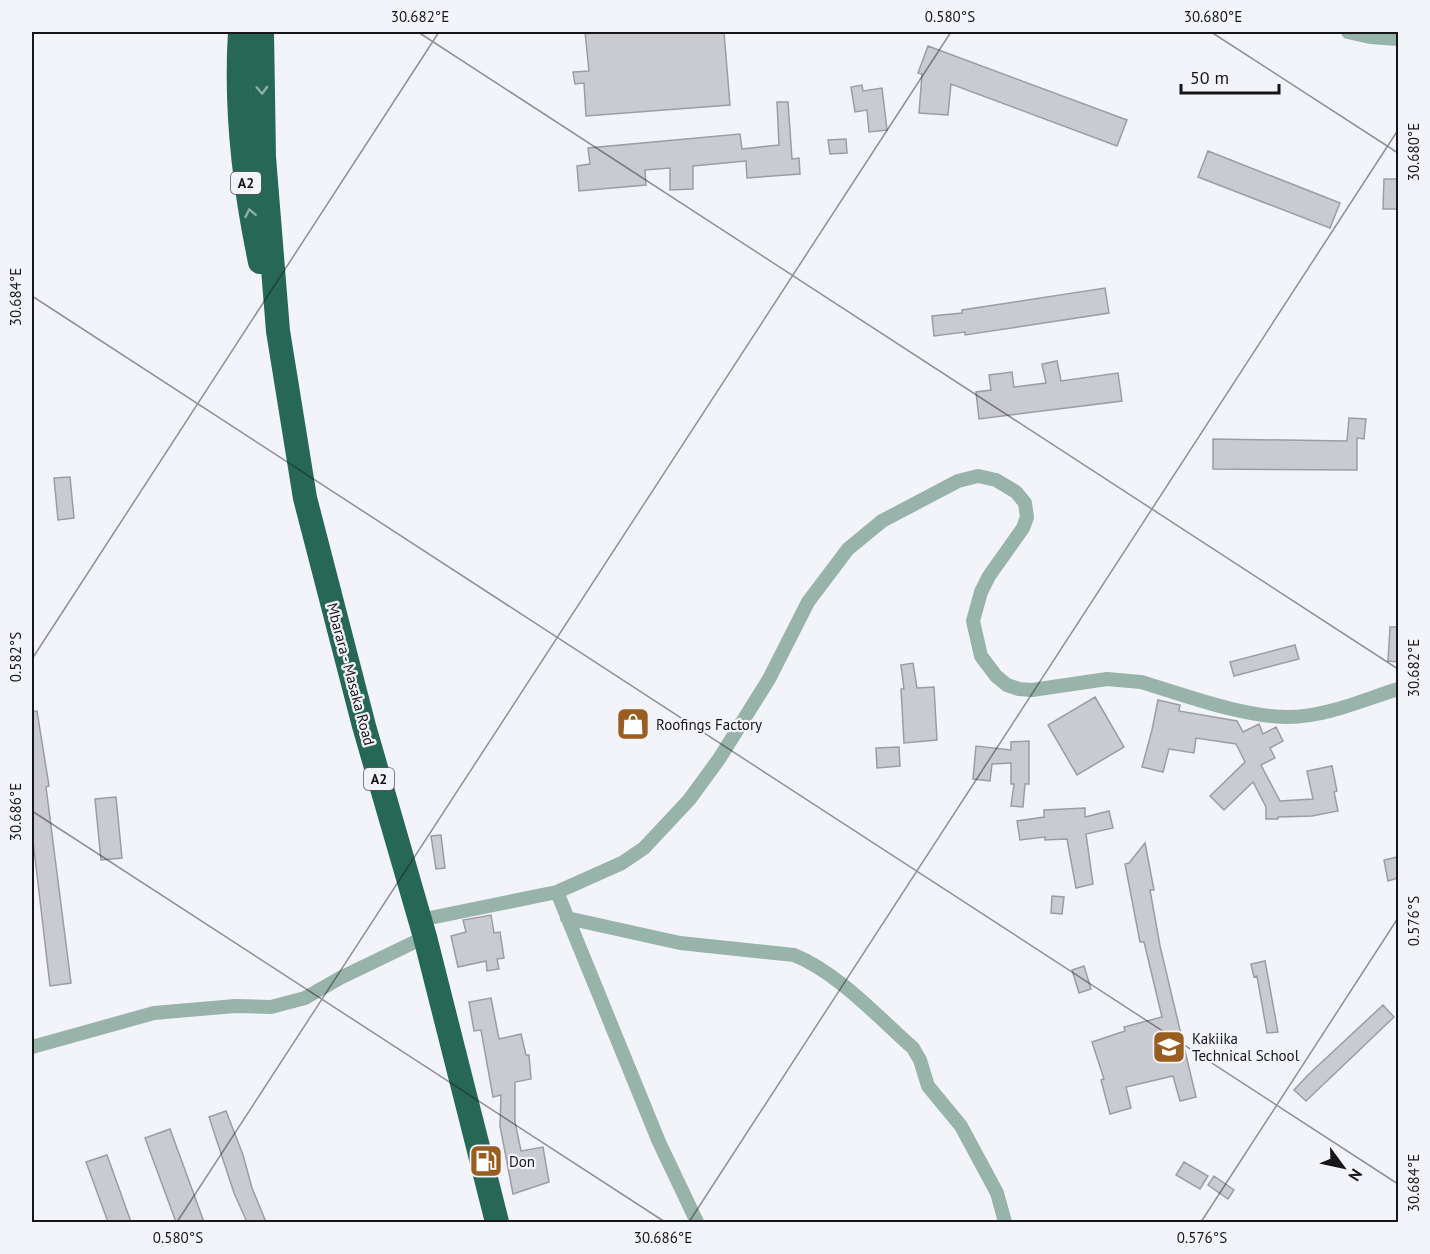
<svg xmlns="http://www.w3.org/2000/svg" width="1430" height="1254" font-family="'PT Sans',sans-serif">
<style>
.building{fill:#cacbd1;stroke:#9c9da2;stroke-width:1.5}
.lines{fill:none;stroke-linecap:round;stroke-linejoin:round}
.street{stroke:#98b3a9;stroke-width:14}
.highway{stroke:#266855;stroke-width:24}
.oneway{stroke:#8caea8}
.ticks{fill:none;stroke:#161618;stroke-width:1.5;stroke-opacity:0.45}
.labels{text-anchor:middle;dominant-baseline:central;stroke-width:4.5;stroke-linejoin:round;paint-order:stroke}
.shield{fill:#f3f4fa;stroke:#58595c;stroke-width:1.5}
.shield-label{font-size:14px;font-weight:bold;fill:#161618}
.street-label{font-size:15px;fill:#161618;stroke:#f3f4fa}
.poi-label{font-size:15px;fill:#161618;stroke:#f3f4fa;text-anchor:start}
.neatline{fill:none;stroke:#161618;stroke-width:2}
.ticks-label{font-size:15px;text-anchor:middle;fill:#161618}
</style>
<rect width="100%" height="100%" fill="#f3f4fa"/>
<!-- building -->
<path class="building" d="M 585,32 L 724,32 L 730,105 L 586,116 L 584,83 L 575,84 L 573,72 L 589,71 Z
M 928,46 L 1127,120 L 1117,146 L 951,84 L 948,115 L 919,113 L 922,74 L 918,73 Z
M 862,85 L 863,91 L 882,88 L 887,130 L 869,132 L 867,110 L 855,112 L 851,87 Z
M 777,102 L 788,102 L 792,159 L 799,158 L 800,174 L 747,178 L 746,161 L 693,166 L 693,189 L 670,190 L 670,168 L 645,170 L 646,185 L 579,191 L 577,166 L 590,164 L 588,148 L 740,134 L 742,149 L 779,145 Z
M 846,139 L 847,153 L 830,154 L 828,140 Z
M 1208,151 L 1340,203 L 1330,228 L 1198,177 Z
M 1384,179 L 1398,179 L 1398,209 L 1383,209 Z
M 1105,288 L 1109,313 L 965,335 L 965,332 L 934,336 L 932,316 L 962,313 L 962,310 Z
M 1057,361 L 1061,381 L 1118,373 L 1122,401 L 979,419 L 976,392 L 991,390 L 989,375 L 1012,372 L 1014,387 L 1046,383 L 1042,364 Z
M 1349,418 L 1366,419 L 1364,439 L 1357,438 L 1357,470 L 1213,469 L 1213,439 L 1347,441 Z
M 70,477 L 74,518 L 58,520 L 54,478 Z
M 1390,627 L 1398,627 L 1398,662 L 1388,661 Z
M 1295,645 L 1299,659 L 1234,676 L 1230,662 Z
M 913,663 L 917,688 L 934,687 L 937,740 L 904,743 L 901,689 L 904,689 L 901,665 Z
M 1095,697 L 1124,747 L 1077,775 L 1048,725 Z
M 1158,700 L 1180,705 L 1179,711 L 1237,721 L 1243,732 L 1259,724 L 1263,734 L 1276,727 L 1283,741 L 1270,748 L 1275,758 L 1261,765 L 1280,801 L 1313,799 L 1307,771 L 1332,766 L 1337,791 L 1334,792 L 1338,811 L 1312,816 L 1278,817 L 1278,819 L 1266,819 L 1266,807 L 1253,782 L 1224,810 L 1210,796 L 1245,762 L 1236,744 L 1196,738 L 1194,753 L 1169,749 L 1163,772 L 1142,767 L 1152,730 Z
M 37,711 L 49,786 L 46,787 L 71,983 L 50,986 L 32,832 L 32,712 Z
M 1029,741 L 1029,784 L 1025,784 L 1023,807 L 1011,806 L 1014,784 L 1011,784 L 1011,763 L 992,764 L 990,781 L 973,779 L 976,746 L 1011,750 L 1011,742 Z
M 899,747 L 900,766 L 877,768 L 876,748 Z
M 116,797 L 122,858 L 101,860 L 95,799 Z
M 1085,808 L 1085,817 L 1109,811 L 1113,828 L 1086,834 L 1093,884 L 1076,888 L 1067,839 L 1045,840 L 1045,837 L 1020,840 L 1017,821 L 1044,817 L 1044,810 Z
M 441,835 L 445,868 L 436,869 L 431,836 Z
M 1145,843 L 1154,890 L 1150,890 L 1160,946 L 1196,1097 L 1180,1101 L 1173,1076 L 1126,1087 L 1131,1108 L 1110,1114 L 1101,1080 L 1104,1079 L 1092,1042 L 1125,1031 L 1124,1027 L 1162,1017 L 1144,942 L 1140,942 L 1125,864 L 1129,863 Z
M 1397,857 L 1398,878 L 1388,881 L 1384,860 Z
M 1052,896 L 1064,897 L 1062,914 L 1051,913 Z
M 491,915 L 494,933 L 500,932 L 504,958 L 497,959 L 499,969 L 487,971 L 486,961 L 458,967 L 451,936 L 466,932 L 463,920 Z
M 1265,961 L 1278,1032 L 1267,1033 L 1257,976 L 1254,977 L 1251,964 Z
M 1084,966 L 1091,989 L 1079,993 L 1072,970 Z
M 491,998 L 499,1039 L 521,1034 L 526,1055 L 529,1055 L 531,1079 L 515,1082 L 515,1122 L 521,1151 L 543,1147 L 549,1182 L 513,1194 L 500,1126 L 501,1095 L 493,1097 L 481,1030 L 474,1031 L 469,1002 Z
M 1383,1005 L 1394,1017 L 1306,1101 L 1294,1090 L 1308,1075 Z
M 226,1111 L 243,1155 L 252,1188 L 266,1222 L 247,1222 L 234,1193 L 209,1117 Z
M 170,1129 L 204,1222 L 176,1222 L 145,1138 Z
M 107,1155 L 131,1222 L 108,1222 L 86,1162 Z
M 1184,1162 L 1208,1176 L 1200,1189 L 1176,1175 Z
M 1214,1176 L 1234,1190 L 1228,1199 L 1208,1185 Z"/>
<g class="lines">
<!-- street -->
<path class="street" d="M 1348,32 L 1370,37 L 1398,39
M 557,892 L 659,1142 L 697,1222
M 567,918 L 680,943 L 794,955 C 837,972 878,1017 913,1048 L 920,1060 L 928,1086 L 961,1126 L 997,1193 L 1005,1222
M 420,920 L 557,892 L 622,863 L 644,848 L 689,800 L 719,759 L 769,679 L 808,602 L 848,549 L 882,521 L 958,481 L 978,476 L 996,480 L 1016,492 L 1025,503 L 1027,517 L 1023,528 L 989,576 L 981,592 L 973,621 L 981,656 L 996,676 L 1007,685 L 1019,689 L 1032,690 L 1107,679 L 1141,682 C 1185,695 1242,717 1288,717 C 1325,717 1363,700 1398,689
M 32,1047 L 154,1013 L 235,1006 L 271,1007 L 305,998 L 340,978 L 425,937"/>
<!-- highway -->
<path class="highway" d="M 240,32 C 235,109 244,186 260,262
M 262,32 L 264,157 L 278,331 L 305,498 L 364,726 L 425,937 L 497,1222"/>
</g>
<!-- one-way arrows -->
<defs><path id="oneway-chevron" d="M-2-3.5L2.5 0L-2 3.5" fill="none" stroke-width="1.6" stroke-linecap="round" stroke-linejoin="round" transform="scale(1.5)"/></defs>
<g class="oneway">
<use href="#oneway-chevron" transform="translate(262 90) rotate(88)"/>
<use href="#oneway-chevron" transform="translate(250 213) rotate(-102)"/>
</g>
<!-- ticks -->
<path class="ticks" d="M 418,32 L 1398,669M 1211,32 L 1398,153M 32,296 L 1398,1184M 32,659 L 439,32M 32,811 L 665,1222M 177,1222 L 951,32M 689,1222 L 1398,130M 1201,1222 L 1398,918"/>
<!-- icons -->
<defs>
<symbol id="shop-square" viewBox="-11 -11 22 22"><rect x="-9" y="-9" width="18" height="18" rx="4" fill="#995d1f" stroke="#f3f4fa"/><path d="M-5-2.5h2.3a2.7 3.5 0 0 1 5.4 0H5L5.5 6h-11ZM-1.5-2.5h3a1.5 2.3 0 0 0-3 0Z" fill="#fff"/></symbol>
<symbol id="school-square" viewBox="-11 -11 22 22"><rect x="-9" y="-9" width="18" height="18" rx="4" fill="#995d1f" stroke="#f3f4fa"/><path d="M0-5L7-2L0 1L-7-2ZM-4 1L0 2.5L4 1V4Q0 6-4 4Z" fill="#fff"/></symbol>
<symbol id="fuel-square" viewBox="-11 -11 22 22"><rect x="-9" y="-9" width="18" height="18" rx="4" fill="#995d1f" stroke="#f3f4fa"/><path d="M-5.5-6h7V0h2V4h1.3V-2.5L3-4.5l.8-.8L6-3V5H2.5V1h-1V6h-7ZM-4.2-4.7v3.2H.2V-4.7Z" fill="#fff"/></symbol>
</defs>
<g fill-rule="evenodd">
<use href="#shop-square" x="614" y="705" width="38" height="38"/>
<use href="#school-square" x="1150" y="1028" width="38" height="38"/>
<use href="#fuel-square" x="467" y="1142" width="38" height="38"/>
</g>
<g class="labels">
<!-- shield labels -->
<g class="shield">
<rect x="231" y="172" width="30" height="22" rx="4.5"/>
<rect x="364" y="768" width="30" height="22" rx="4.5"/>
</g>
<g class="shield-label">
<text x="246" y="183">A2</text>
<text x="379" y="779">A2</text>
</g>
<!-- street labels -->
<g class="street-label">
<text transform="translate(351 674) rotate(75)">Mbarara - Masaka Road</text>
</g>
<!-- poi labels -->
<g class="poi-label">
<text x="656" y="724">Roofings Factory</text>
<text x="1192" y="1038">Kakiika<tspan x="1192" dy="17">Technical School</tspan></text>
<text x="509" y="1161">Don</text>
</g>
</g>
<!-- border -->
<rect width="1430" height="1254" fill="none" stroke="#f3f4fa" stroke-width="66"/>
<!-- north arrow -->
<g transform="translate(1343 1167) rotate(123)" stroke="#f3f4fa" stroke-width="4.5" paint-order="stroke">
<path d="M0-4.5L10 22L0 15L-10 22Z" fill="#161618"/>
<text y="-9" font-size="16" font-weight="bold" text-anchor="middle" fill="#161618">N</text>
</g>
<!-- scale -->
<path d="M1181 84v9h98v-9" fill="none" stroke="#161618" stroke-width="3"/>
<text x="1190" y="84" font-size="18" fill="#161618" stroke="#f3f4fa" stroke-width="4.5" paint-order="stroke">50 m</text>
<rect x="33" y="33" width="1364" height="1188" class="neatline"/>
<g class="ticks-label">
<text x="420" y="22">30.682°E</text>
<text x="950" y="22">0.580°S</text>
<text x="1213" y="22">30.680°E</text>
<text transform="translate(1414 152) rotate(-90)" y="5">30.680°E</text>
<text transform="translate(16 297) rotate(-90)" y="5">30.684°E</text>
<text transform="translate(16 657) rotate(-90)" y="5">0.582°S</text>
<text transform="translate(1414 668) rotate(-90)" y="5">30.682°E</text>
<text transform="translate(16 812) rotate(-90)" y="5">30.686°E</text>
<text transform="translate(1414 921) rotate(-90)" y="5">0.576°S</text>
<text transform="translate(1414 1183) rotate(-90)" y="5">30.684°E</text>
<text x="178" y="1243">0.580°S</text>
<text x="663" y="1243">30.686°E</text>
<text x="1202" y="1243">0.576°S</text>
</g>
</svg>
